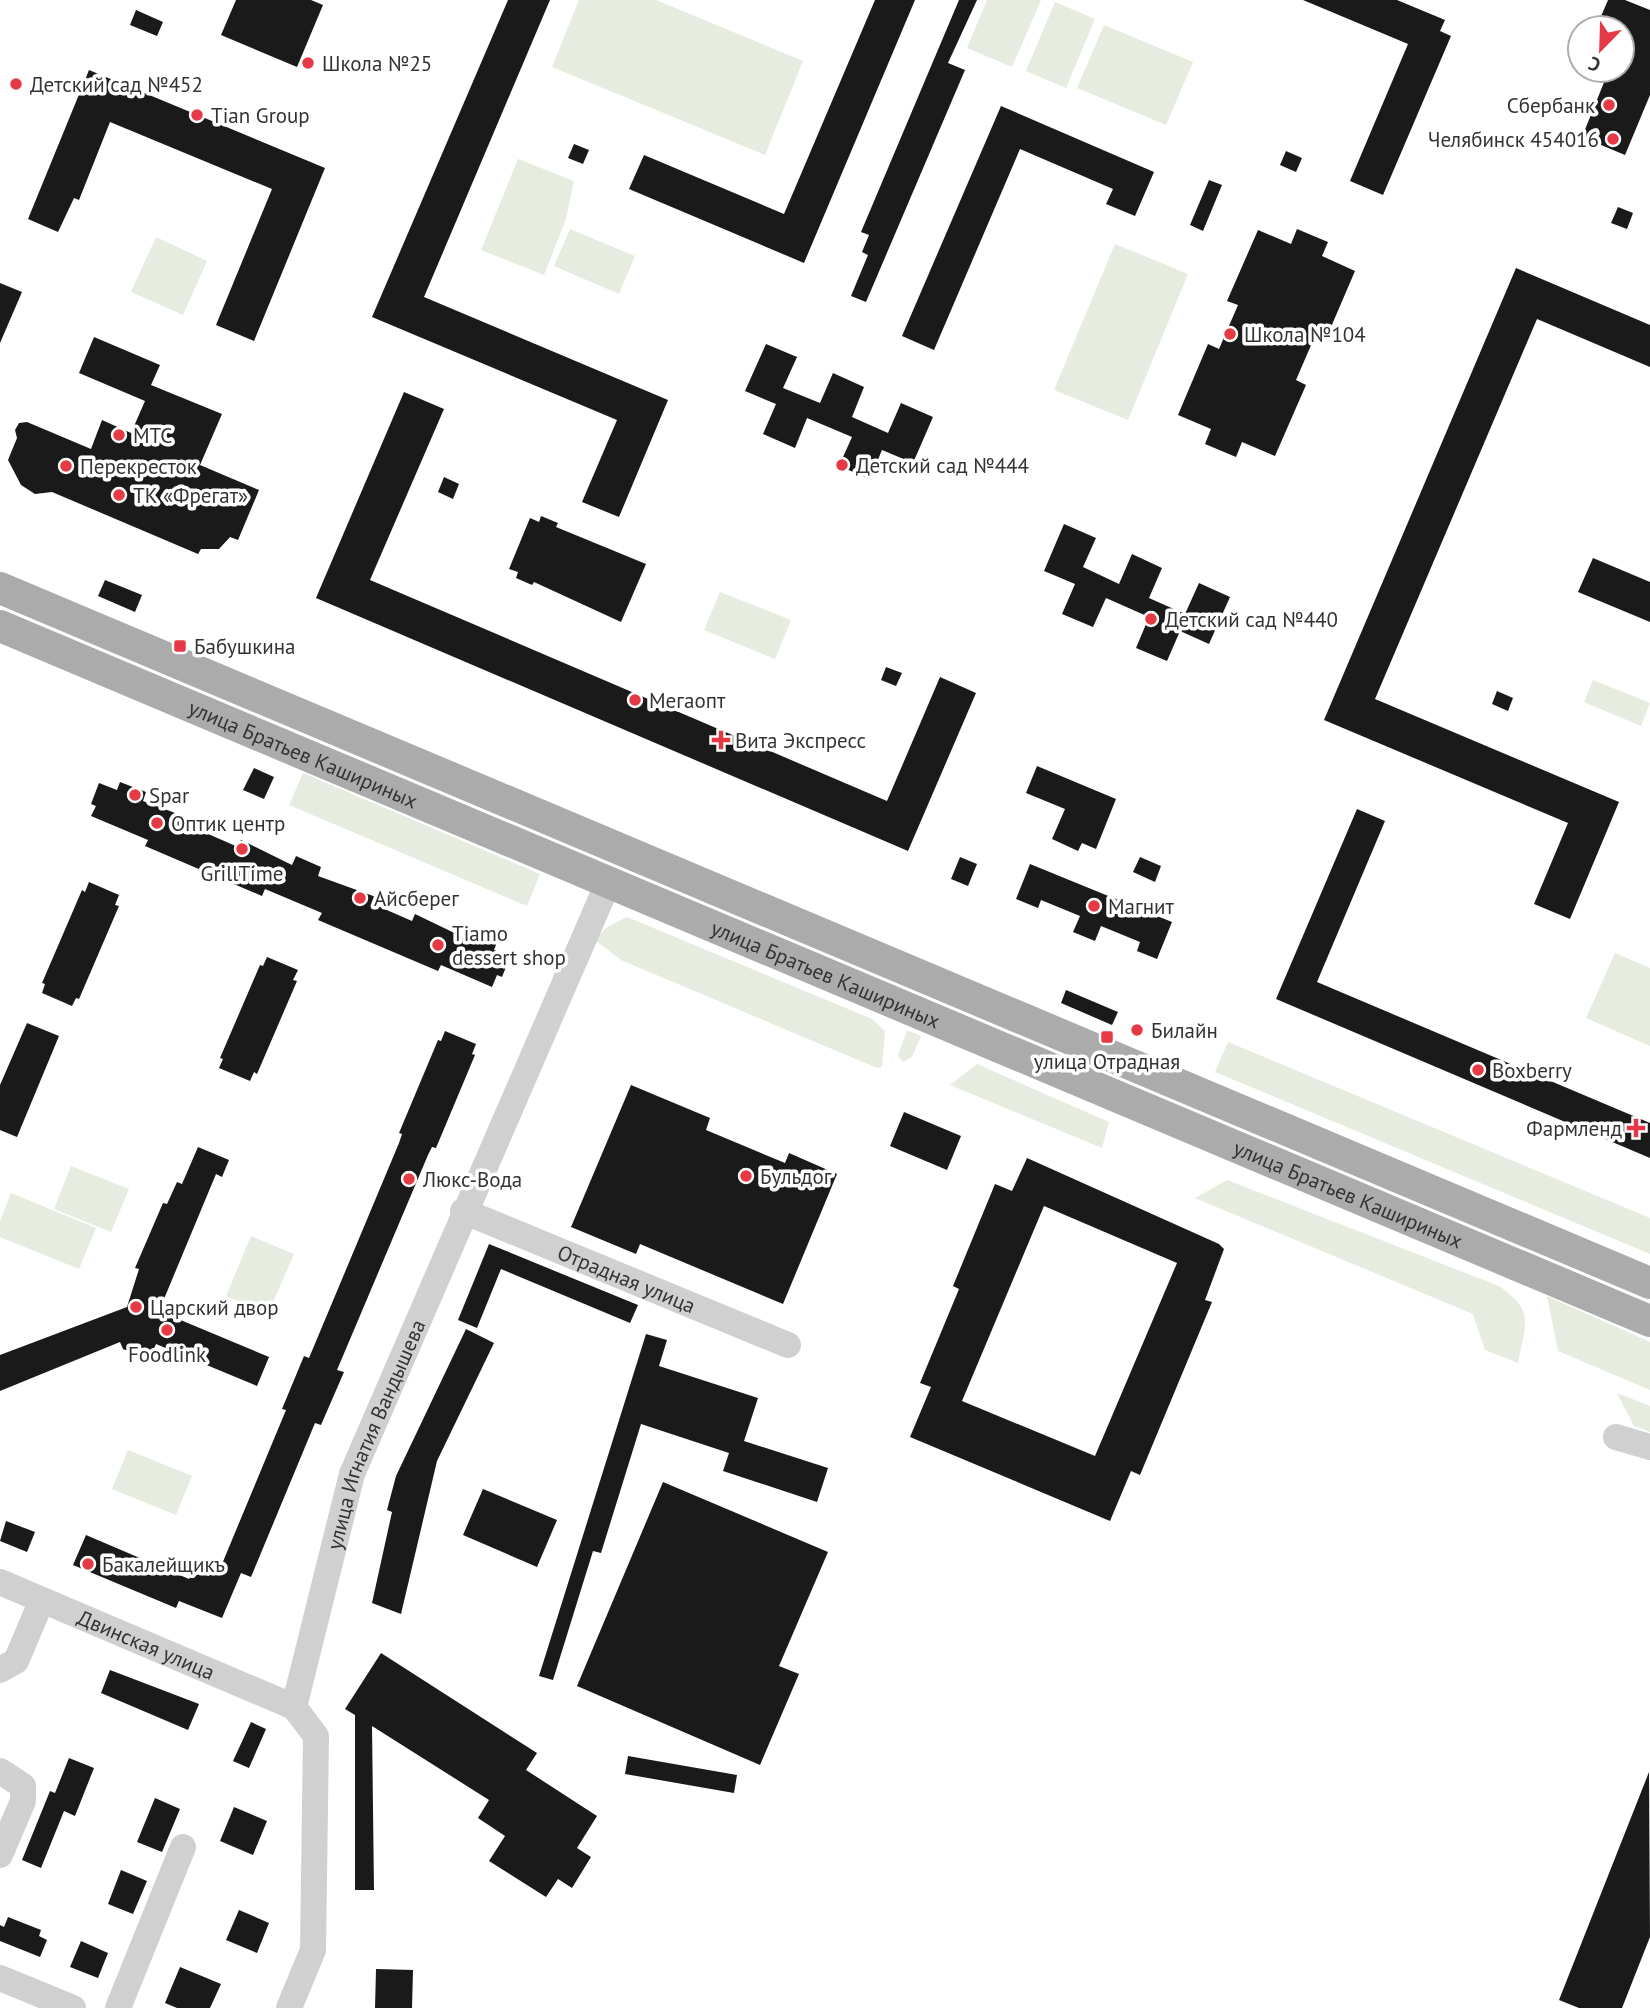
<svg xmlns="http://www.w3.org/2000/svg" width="1650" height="2008" font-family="'PT Sans',sans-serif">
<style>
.green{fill:#e6ecdf}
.building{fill:#1a1a1a;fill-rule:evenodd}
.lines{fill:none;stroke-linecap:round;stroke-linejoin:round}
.minor{stroke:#d0d0d0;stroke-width:26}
.major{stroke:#ababab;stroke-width:32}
.poi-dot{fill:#e63946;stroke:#fff;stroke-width:2.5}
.labels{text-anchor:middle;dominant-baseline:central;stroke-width:7;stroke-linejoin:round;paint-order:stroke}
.poi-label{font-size:21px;fill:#333;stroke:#fff;text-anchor:start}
.street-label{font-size:21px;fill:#333;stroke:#fff}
</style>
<rect width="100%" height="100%" fill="#fff"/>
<!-- green -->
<path class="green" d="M 579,0 L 656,0 L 803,61 L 765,155 L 552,67 Z
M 987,0 L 1041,0 L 1012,67 L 967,48 Z
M 1055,2 L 1095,19 L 1066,88 L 1026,71 Z
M 1104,25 L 1193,62 L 1166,125 L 1077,88 Z
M 518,159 L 574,181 L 566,219 L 544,275 L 481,250 Z
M 570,229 L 635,256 L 619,294 L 554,266 Z
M 156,237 L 207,261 L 183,315 L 131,292 Z
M 1115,244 L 1188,274 L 1128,420 L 1054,390 Z
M 720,592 L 791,620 L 775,659 L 704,630 Z
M 1593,680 L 1650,703 L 1641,726 L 1584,702 Z
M 303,773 L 540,874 L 527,906 L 289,805 Z
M 627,917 L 872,1019 L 885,1031 L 882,1067 L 877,1068 L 621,960 L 595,940 L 607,927 Z
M 1615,953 L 1650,968 L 1650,1046 L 1586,1018 Z
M 907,1030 L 921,1036 L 912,1057 L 903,1062 L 898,1056 Z
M 1228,1042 L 1650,1218 L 1650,1254 L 1215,1072 Z
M 977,1064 L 1109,1122 L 1102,1148 L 950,1085 Z
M 71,1166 L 129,1189 L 111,1232 L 54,1209 Z
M 1227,1180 L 1499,1286 C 1536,1312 1525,1323 1518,1363 L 1485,1350 L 1473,1314 L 1195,1198 Z
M 11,1193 L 96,1228 L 79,1269 L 0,1237 L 0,1221 Z
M 251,1236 L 294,1254 L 268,1314 L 226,1296 Z
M 1547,1296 L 1650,1342 L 1650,1390 L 1558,1351 Z
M 1617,1393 L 1650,1406 L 1650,1432 L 1634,1426 Z
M 128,1450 L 192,1476 L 176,1515 L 112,1489 Z"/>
<!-- building -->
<path class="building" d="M 236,0 L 311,0 L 323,5 L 297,67 L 221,35 Z
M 508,0 L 550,0 L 424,297 L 668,400 L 619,517 L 582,502 L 617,420 L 372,317 Z
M 875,0 L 915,0 L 804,263 L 629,189 L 644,155 L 784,214 Z
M 959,0 L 977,0 L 948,63 L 965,70 L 866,302 L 851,296 L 868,255 L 862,252 L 869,235 L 861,232 Z
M 1303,0 L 1397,0 L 1445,20 L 1440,31 L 1451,36 L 1383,195 L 1350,181 L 1408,44 Z
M 1608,0 L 1625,0 L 1650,10 L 1650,95 L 1625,155 L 1582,137 L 1609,70 L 1622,70 L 1622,28 L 1596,28 Z
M 136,10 L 163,22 L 157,36 L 130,25 Z
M 89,70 L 325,168 L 254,341 L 216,325 L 272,189 L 110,122 L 79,200 L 74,198 L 58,232 L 28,219 Z
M 1001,106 L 1154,172 L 1135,216 L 1106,204 L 1113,189 L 1020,149 L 934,350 L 902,336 Z
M 574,144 L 589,150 L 583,164 L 568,158 Z
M 1286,151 L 1302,158 L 1296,172 L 1280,165 Z
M 1209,180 L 1222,185 L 1203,231 L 1190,225 Z
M 1618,207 L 1633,213 L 1627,229 L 1611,223 Z
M 1297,229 L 1328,242 L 1322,256 L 1355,271 L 1325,341 L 1315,336 L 1296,380 L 1306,385 L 1275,456 L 1242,442 L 1236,457 L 1205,444 L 1211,429 L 1178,415 L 1208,344 L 1219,349 L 1238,305 L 1227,301 L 1258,230 L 1291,244 Z
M 1516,268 L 1650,325 L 1650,367 L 1537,319 L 1375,699 L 1619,802 L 1570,919 L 1534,904 L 1568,823 L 1324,720 Z
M 0,283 L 22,292 L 0,343 Z
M 94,337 L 160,365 L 151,385 L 222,414 L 200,465 L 259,490 L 238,540 L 230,537 L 219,549 L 201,549 L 198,554 L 52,492 L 35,494 L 21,485 L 8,460 L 17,438 L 15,430 L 19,423 L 27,422 L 91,449 L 102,420 L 131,433 L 145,401 L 79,373 Z
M 766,344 L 797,357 L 783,388 L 820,403 L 833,373 L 864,387 L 852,417 L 888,433 L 901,403 L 933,417 L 913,463 L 882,450 L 870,479 L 839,466 L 852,437 L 807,418 L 795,448 L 763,434 L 776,404 L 745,391 Z
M 404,392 L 444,409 L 370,580 L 887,801 L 940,677 L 976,693 L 908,851 L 316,598 Z
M 444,477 L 459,484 L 453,499 L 438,492 Z
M 541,516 L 558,523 L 556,527 L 646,564 L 621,622 L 534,582 L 532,585 L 516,578 L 518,572 L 509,569 L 530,518 L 539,522 Z
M 1064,524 L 1096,538 L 1083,567 L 1119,584 L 1132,554 L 1162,568 L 1149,598 L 1185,614 L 1199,583 L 1230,597 L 1209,644 L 1180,631 L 1167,661 L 1136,648 L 1149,617 L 1106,598 L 1093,627 L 1062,614 L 1075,584 L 1044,571 Z
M 1593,558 L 1650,582 L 1650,622 L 1578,592 Z
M 105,580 L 142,595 L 135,612 L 98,596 Z
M 886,667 L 902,673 L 896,686 L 881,680 Z
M 1497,691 L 1513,698 L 1508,711 L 1492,704 Z
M 1037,766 L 1116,799 L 1096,849 L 1082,843 L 1078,851 L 1052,839 L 1065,809 L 1026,793 Z
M 254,768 L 274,777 L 264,799 L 243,790 Z
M 120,782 L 146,792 L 143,801 L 202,823 L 199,830 L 238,847 L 241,840 L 292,865 L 296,856 L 321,867 L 318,876 L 376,897 L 373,904 L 412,921 L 415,914 L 469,940 L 472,931 L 497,942 L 494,950 L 510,957 L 502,977 L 497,975 L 492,987 L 441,965 L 438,971 L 318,920 L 322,913 L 265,889 L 262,896 L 145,846 L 148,840 L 91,816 L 96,806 L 91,804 L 99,783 L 117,790 Z
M 1357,809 L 1385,821 L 1317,982 L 1650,1123 L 1650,1158 L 1276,999 Z
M 960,857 L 977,864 L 968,886 L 951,879 Z
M 1140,857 L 1161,866 L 1155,882 L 1133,872 Z
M 1030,864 L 1172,922 L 1157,959 L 1137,951 L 1140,942 L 1101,926 L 1095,941 L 1073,932 L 1080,916 L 1041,900 L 1038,908 L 1016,899 Z
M 89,882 L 119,895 L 115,905 L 119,906 L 79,999 L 76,998 L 72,1006 L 42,993 L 45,984 L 42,983 L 82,890 L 85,892 Z
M 267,957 L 298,970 L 293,980 L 297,981 L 257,1074 L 254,1072 L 250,1081 L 219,1068 L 223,1059 L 220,1058 L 260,965 L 263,966 Z
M 1066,990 L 1118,1012 L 1112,1025 L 1061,1003 Z
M 27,1023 L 59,1036 L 17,1137 L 0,1130 L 0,1085 Z
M 445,1031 L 476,1044 L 472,1054 L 475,1055 L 436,1148 L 432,1147 L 428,1155 L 337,1370 L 344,1372 L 321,1425 L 315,1423 L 251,1577 L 241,1573 L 222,1618 L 179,1601 L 176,1608 L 73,1565 L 86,1535 L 189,1579 L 193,1570 L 209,1576 L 215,1561 L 222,1564 L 286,1410 L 282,1409 L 304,1356 L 309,1358 L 399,1143 L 402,1134 L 399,1133 L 438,1040 L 441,1041 Z
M 631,1085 L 710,1118 L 706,1130 L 785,1163 L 789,1153 L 837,1174 L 783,1304 L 640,1244 L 636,1254 L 571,1227 Z
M 904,1112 L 961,1136 L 947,1170 L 890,1146 Z
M 198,1147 L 229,1160 L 222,1177 L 216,1174 L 159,1311 L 269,1357 L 257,1386 L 156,1344 L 149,1360 L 123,1349 L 120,1342 L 0,1391 L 0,1355 L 127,1307 L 139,1269 L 135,1268 L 163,1203 L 167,1204 L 177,1182 L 182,1184 Z
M 1027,1158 L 1219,1244 L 1224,1249 L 1205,1300 L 1212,1302 L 1140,1475 L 1131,1471 L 1110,1521 L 910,1437 L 931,1387 L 920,1383 L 959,1289 L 953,1286 L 995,1184 L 1012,1191 ZM 1044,1206 L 1177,1263 L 1095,1456 L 962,1401 Z
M 489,1244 L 638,1305 L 630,1323 L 501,1269 L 477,1328 L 458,1320 Z
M 466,1329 L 494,1343 L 437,1461 L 401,1614 L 372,1603 L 392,1512 L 387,1510 L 396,1476 Z
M 646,1334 L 667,1340 L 659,1366 L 758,1398 L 744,1441 L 828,1468 L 817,1502 L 723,1471 L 729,1453 L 641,1424 L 601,1553 L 593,1551 L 553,1680 L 539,1676 Z
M 663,1482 L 828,1552 L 779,1666 L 799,1674 L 760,1765 L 577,1686 Z
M 483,1489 L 557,1520 L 537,1567 L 463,1535 Z
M 6,1521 L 35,1532 L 27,1552 L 0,1541 Z
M 381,1653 L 537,1753 L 526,1770 L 597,1816 L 577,1848 L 591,1857 L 572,1888 L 558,1879 L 546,1897 L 489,1861 L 505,1836 L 478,1818 L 489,1800 L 372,1726 L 374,1890 L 355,1890 L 355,1715 L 345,1709 Z
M 110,1670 L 199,1704 L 188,1730 L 101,1693 Z
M 251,1722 L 266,1729 L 249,1768 L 233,1761 Z
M 628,1756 L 737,1775 L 734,1793 L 625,1774 Z
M 69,1758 L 94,1768 L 75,1816 L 64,1811 L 41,1868 L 22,1860 L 50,1791 L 55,1793 Z
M 1649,1772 L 1650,1937 L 1622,2008 L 1579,2008 L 1559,2000 Z
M 155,1798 L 180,1809 L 162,1852 L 137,1842 Z
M 234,1807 L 267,1821 L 253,1855 L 220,1841 Z
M 121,1870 L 147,1881 L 133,1914 L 108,1904 Z
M 239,1910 L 269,1923 L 257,1953 L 226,1940 Z
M 8,1917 L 41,1930 L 39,1936 L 47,1940 L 40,1957 L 0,1941 L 0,1925 L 4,1927 Z
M 81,1941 L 108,1953 L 98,1978 L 70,1967 Z
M 180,1967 L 221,1984 L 210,2008 L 177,2008 L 165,2003 Z
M 376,1969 L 413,1970 L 412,2008 L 375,2008 Z"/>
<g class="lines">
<!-- minor -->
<g class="minor">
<path id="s1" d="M 463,1211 L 788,1345"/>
<path d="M 1616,1437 L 1650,1447"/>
<path id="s2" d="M 0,1582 L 294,1707 L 316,1736 L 313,1950 L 289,2008"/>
<path d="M 0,1670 L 16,1661 L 42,1600"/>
<path id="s3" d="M 294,1707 L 352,1474 L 608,883"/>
<path d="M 0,1771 L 23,1786 L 23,1801 L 0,1855"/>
<path d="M 0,1978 L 73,2008"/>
<path d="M 118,2008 L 183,1847"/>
</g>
<!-- major -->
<g class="major">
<path d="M 0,588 L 1650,1283"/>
<path id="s4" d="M 0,626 L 1650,1321"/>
</g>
</g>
<!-- markers -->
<g class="poi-dot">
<circle cx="308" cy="63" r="7"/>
<circle cx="16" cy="84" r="7"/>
<circle cx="1609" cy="105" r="7"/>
<circle cx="197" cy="115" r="7"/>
<circle cx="1613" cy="139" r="7"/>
<circle cx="1230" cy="334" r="7"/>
<circle cx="119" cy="435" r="7"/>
<circle cx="842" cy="465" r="7"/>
<circle cx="66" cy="466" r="7"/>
<circle cx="119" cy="495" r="7"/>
<circle cx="1151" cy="619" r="7"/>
<rect x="173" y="639" width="14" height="14" rx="3.5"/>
<circle cx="635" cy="700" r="7"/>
<path d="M717.5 729.5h7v7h7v7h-7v7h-7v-7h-7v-7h7z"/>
<circle cx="135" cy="795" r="7"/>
<circle cx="157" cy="823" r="7"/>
<circle cx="242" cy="849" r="7"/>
<circle cx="360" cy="898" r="7"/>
<circle cx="1094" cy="906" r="7"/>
<circle cx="438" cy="945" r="7"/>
<circle cx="1137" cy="1030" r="7"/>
<rect x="1100" y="1030" width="14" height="14" rx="3.5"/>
<circle cx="1478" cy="1070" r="7"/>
<path d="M1632.5 1117.5h7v7h7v7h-7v7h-7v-7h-7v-7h7z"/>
<circle cx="746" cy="1176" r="7"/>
<circle cx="409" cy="1179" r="7"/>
<circle cx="136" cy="1307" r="7"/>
<circle cx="167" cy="1330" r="7"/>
<circle cx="88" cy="1564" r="7"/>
</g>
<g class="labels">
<!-- poi labels -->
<g class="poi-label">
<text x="322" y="63">Школа №25</text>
<text x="30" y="84">Детский сад №452</text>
<text x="1595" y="105" text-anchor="end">Сбербанк</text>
<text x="211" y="115">Tian Group</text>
<text x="1599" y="139" text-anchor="end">Челябинск 454016</text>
<text x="1244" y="334">Школа №104</text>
<text x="133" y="435">МТС</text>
<text x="856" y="465">Детский сад №444</text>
<text x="80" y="466">Перекресток</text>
<text x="133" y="495">ТК «Фрегат»</text>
<text x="1165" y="619">Детский сад №440</text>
<text x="194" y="646">Бабушкина</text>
<text x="649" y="700">Мегаопт</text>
<text x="735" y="740">Вита Экспресс</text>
<text x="149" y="795">Spar</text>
<text x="171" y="823">Оптик центр</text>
<text x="242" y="873" text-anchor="middle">GrillTime</text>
<text x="374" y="898">Айсберег</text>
<text x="1108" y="906">Магнит</text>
<text x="452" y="933">Tiamo<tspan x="452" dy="24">dessert shop</tspan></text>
<text x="1151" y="1030">Билайн</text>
<text x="1107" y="1061" text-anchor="middle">улица Отрадная</text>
<text x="1492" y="1070">Boxberry</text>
<text x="1622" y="1128" text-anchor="end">Фармленд</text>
<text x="760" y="1176">Бульдог</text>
<text x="423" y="1179">Люкс-Вода</text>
<text x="150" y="1307">Царский двор</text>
<text x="167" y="1354" text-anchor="middle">Foodlink</text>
<text x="102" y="1564">Бакалейщикъ</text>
</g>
<!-- street labels -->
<g class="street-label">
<text stroke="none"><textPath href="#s4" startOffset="329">улица Братьев Кашириных</textPath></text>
<text stroke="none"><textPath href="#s4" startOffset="896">улица Братьев Кашириных</textPath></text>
<text stroke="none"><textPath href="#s4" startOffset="1463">улица Братьев Кашириных</textPath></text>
<text stroke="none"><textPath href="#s1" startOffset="177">Отрадная улица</textPath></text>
<text stroke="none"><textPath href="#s3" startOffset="285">улица Игнатия Вандышева</textPath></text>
<text stroke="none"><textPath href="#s2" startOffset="159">Двинская улица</textPath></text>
</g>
</g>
<!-- north arrow -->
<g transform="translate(1601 49) rotate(203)"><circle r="33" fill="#ffffff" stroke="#adadad" stroke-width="2"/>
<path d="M0-5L12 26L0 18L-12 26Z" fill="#e63946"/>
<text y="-10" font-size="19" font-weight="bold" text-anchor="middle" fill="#333333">С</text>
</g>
</svg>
